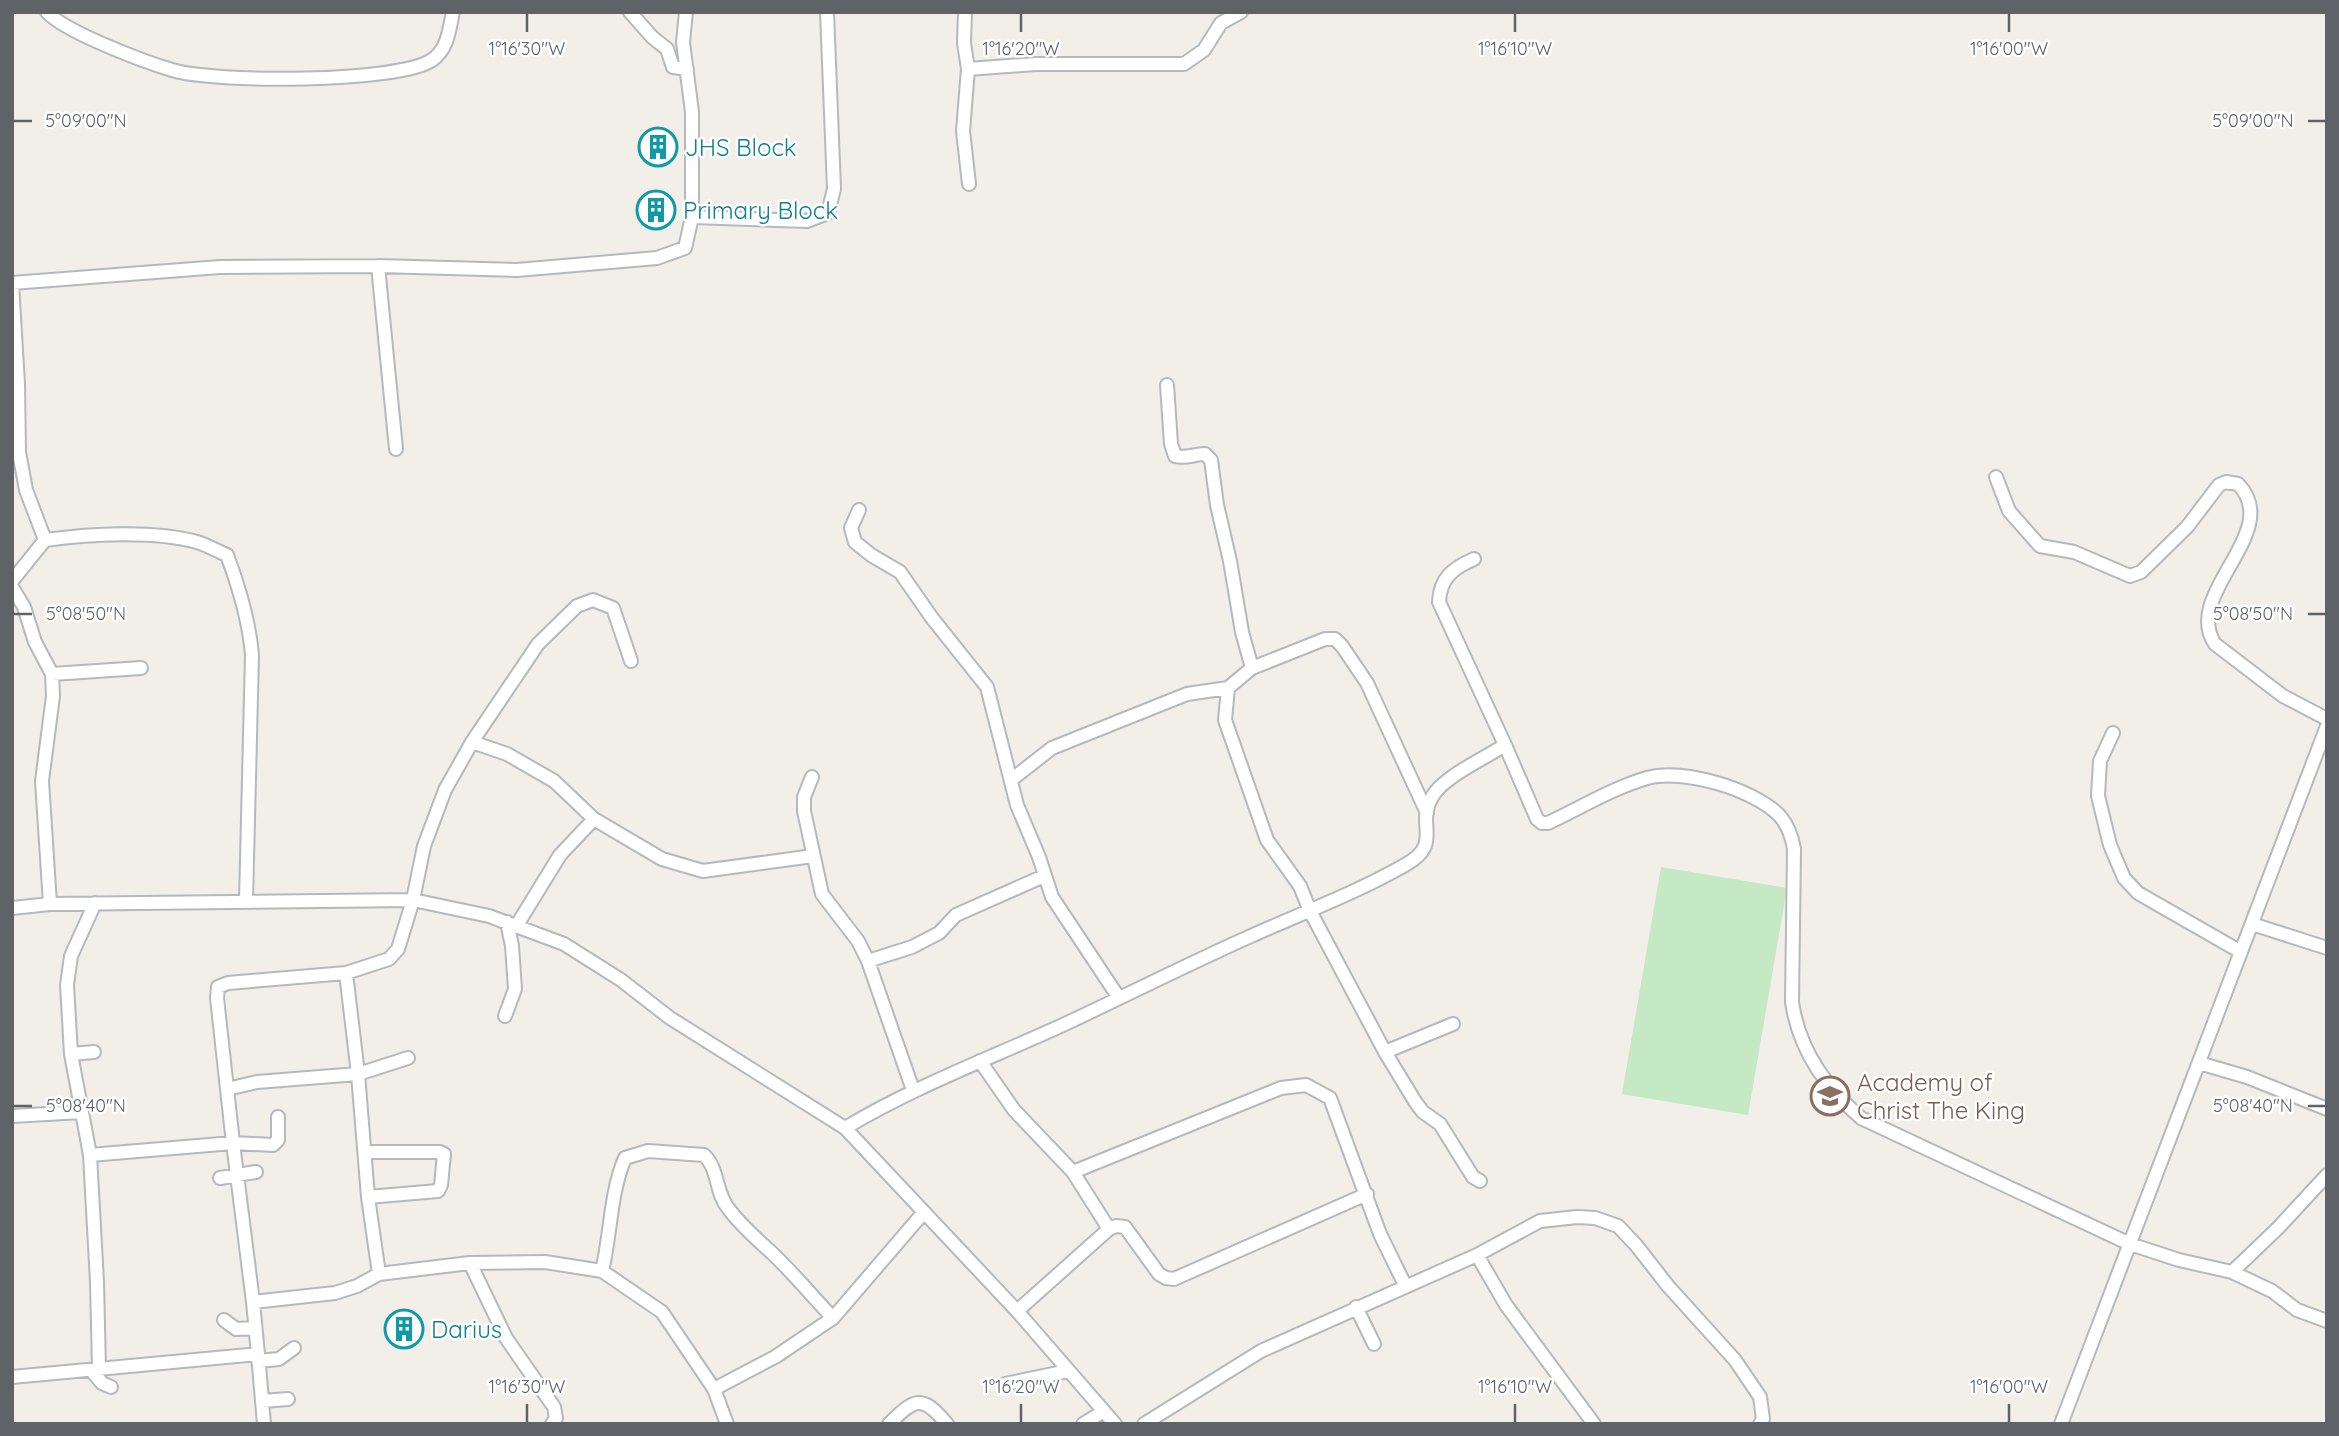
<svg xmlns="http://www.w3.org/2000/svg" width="2339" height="1436" font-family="Quicksand,sans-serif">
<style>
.green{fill:#c5e8c5}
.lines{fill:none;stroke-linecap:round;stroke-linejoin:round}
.minor-casing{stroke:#b5b8bc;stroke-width:16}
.minor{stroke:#fff;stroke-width:12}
.ticks{fill:none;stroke:#5f6368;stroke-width:2.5}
.labels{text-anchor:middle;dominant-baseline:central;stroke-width:5;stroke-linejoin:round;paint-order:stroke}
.culture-label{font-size:24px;fill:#0d838f;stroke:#fff;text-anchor:start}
.education-label{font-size:24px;fill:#785e54;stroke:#fff;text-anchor:start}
.ticks-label{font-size:18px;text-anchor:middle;fill:#5f6368;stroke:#fff;stroke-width:5;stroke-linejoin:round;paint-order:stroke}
</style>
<rect width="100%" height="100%" fill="#f1efe8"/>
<!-- green -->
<path class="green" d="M 1661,867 L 1787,888 L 1748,1115 L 1622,1094 Z"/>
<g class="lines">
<defs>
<path id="minor" d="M 47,12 C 65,32 145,62 172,70 C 214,83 398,83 432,60 C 448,49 449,30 453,12
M 630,12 L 652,37 L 667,49 L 673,67 L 687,69
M 965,12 L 964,43 L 968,69 L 1036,64 L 1184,64 L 1204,50 L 1221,23 L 1241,12
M 968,69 L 963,131 L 969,184
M 692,217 L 807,221 L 828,213 L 834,189 L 827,12
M 378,266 L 396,449
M 1996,477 L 2009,511 L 2040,546 L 2074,552 L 2130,576 L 2141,572 L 2187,527 L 2219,485 L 2226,482 L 2238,484 C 2285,532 2181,594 2215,644 L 2283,696 L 2327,719
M 859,510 L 851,528 L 855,542 L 871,555 L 900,572 L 932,618 L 987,687 L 1017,805 L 1039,857 L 1052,897 L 1119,998
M 45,540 L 26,490 L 19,452 L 18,384 L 12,283 L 220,267 L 378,266 L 517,270 L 657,258 L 685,248 L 692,217 L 692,112 L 683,42 L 686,12
M 1474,559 C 1453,568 1440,578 1439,602 L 1505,745
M 12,581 L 45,540 C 90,534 153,530 197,542 C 207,545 217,551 227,555 C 239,587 249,620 252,655 L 246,901
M 12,587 L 24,607 L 35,642 L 52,674 L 53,696 L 42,781 L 50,904
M 1252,668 L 1325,639 L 1335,639 L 1342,646 L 1367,683 L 1427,813
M 52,674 L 141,668
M 1228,688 L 1225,720 L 1267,840 L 1300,886 L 1310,911 L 1385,1052 L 1416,1103 L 1423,1112 L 1440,1124 L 1473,1177 L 1480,1181
M 2113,733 L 2100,761 L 2098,796 L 2110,845 L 2124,878 L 2138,893 L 2241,952
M 472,742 L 507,754 L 554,781 L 594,819
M 812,777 L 804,797 L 804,811 L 822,894 L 858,941 L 868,961 L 913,1090
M 1011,780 L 1052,748 L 1187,694 L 1228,688 L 1252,668 L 1242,632 L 1230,561 L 1217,505 L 1211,460 L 1205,454 C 1194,454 1186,459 1175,456 L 1171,444 L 1167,385
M 12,908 L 50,904 L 413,900 L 489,916 L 564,944 L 621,980 L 670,1018 L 845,1128 L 1017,1311 L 1115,1424
M 2252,924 L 2327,948
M 517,925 L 560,855 L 594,819 L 662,859 L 703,871 L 813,856
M 868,961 L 912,947 L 939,933 L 956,915 L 1044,876
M 346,973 L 389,959 L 398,949 L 413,900 L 424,846 L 445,790 L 472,742 L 538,644 L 577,606 L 593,600 L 613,608 L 631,661
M 505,1016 L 515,989 L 512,946 L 507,922
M 1385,1052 L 1453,1024
M 71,1054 L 94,1052
M 980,1061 L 1014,1110 L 1073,1172 L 1109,1229
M 2199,1063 L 2247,1077 L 2327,1109
M 227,1089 L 217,998 L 218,987 L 228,983 L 346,973 L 358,1074 L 408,1058
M 12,1116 L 82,1112
M 278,1117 L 278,1140 L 273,1145 L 233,1143 L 227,1089 L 257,1082 L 358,1074 L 368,1197 L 379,1274
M 845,1128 C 915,1086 991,1058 1065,1024 C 1127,995 1188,964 1251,936 C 1302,913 1356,893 1405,865 C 1444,843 1415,826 1432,797 C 1443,777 1485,758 1505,745 L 1537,819 L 1542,823 L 1548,823 C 1580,808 1613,788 1647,778 C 1683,768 1753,789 1779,815 C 1788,825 1792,837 1794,849 L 1792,1002 C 1799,1050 1825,1087 1861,1118 L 2130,1244 L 2179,1260 L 2232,1272 L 2272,1291 L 2297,1310 L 2327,1321
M 366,1152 L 440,1152 L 444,1154 L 441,1185 L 438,1191 L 368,1197
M 90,1155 L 71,1054 L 67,985 L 71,956 L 95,903
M 1073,1172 L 1281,1088 L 1306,1085 L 1330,1098 L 1380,1234 L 1405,1285
M 220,1178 L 256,1172
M 1477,1255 L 1506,1305 L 1594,1424
M 470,1263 L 506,1338 L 554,1407 L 556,1418 L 552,1424
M 602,1271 C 611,1234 610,1193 625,1158 L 648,1151 L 704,1155 C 719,1169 715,1192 728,1208 C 741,1226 757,1239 773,1254 C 794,1274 813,1297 833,1318
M 2232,1272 L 2278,1228 L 2327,1175
M 1356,1307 L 1374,1344
M 1017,1311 L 1109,1229 L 1116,1226 L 1125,1227 L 1159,1274 L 1166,1278 L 1174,1279 L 1367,1194
M 224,1320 L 236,1329 L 255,1328
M 258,1354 L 253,1302 L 335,1293 L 357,1286 L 379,1274 L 470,1263 L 545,1262 L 602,1271 L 662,1312 L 714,1389
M 258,1361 L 279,1359 L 294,1348
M 99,1369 L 97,1282 L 90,1155 L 233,1143 L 253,1302
M 91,1370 L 102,1383 L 111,1387
M 12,1377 L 258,1354 L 264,1424
M 1005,1384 L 1068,1371
M 262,1401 L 288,1399
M 727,1424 L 714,1389 L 775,1357 L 833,1318 L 924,1212
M 889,1424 C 915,1398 922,1394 947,1424
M 1083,1424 L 1104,1411
M 1144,1424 L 1261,1351 L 1477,1255 L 1540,1221 L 1577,1217 L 1595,1218 L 1618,1226 L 1636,1245 L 1668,1286 L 1735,1360 L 1760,1397 L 1763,1419 L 1760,1424
M 2061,1424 L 2327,726"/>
</defs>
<!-- minor casing -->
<use href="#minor" class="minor-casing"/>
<!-- minor -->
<use href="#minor" class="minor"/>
</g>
<!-- ticks -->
<path class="ticks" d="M 527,14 L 527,32M 1021,14 L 1021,32M 1515,14 L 1515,32M 2009,14 L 2009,32M 14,121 L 32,121M 2308,121 L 2325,121M 14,614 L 32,614M 2308,614 L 2325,614M 14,1106 L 32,1106M 2308,1106 L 2325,1106M 527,1404 L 527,1422M 1021,1404 L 1021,1422M 1515,1404 L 1515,1422M 2009,1404 L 2009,1422"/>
<!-- icons -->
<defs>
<symbol id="building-ring" viewBox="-11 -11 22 22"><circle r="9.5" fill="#fff" stroke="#0f9aa8" stroke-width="1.5"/><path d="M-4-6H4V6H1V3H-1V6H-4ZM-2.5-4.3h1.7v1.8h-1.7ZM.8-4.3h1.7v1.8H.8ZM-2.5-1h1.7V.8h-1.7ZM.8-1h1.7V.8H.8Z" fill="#0f9aa8"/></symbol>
<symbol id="school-ring" viewBox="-11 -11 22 22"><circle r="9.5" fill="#fff" stroke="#8d6e63" stroke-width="1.5"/><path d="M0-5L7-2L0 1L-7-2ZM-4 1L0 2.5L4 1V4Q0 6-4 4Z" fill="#8d6e63"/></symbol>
</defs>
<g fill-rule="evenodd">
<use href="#building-ring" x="636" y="125" width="44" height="44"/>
<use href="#building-ring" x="634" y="188" width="44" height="44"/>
<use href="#school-ring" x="1808" y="1074" width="44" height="44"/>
<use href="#building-ring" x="382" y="1307" width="44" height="44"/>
</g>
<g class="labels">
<!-- culture labels -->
<g class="culture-label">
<text x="685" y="147">JHS Block</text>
<text x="683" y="210">Primary Block</text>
<text x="431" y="1329">Darius</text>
</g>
<!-- education labels -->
<g class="education-label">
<text x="1857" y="1082">Academy of<tspan x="1857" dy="28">Christ The King</tspan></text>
</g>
</g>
<g class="ticks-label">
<text x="527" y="55">1°16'30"W</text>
<text x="1021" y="55">1°16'20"W</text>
<text x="1515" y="55">1°16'10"W</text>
<text x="2009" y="55">1°16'00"W</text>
<text x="86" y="127">5°09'00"N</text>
<text x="2253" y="127">5°09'00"N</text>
<text x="86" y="620">5°08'50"N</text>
<text x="2253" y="620">5°08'50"N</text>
<text x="86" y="1112">5°08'40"N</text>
<text x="2253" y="1112">5°08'40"N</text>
<text x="527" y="1393">1°16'30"W</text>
<text x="1021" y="1393">1°16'20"W</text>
<text x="1515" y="1393">1°16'10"W</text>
<text x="2009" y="1393">1°16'00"W</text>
</g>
<!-- border -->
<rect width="2339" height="1436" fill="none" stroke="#5f6368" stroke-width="28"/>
</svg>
